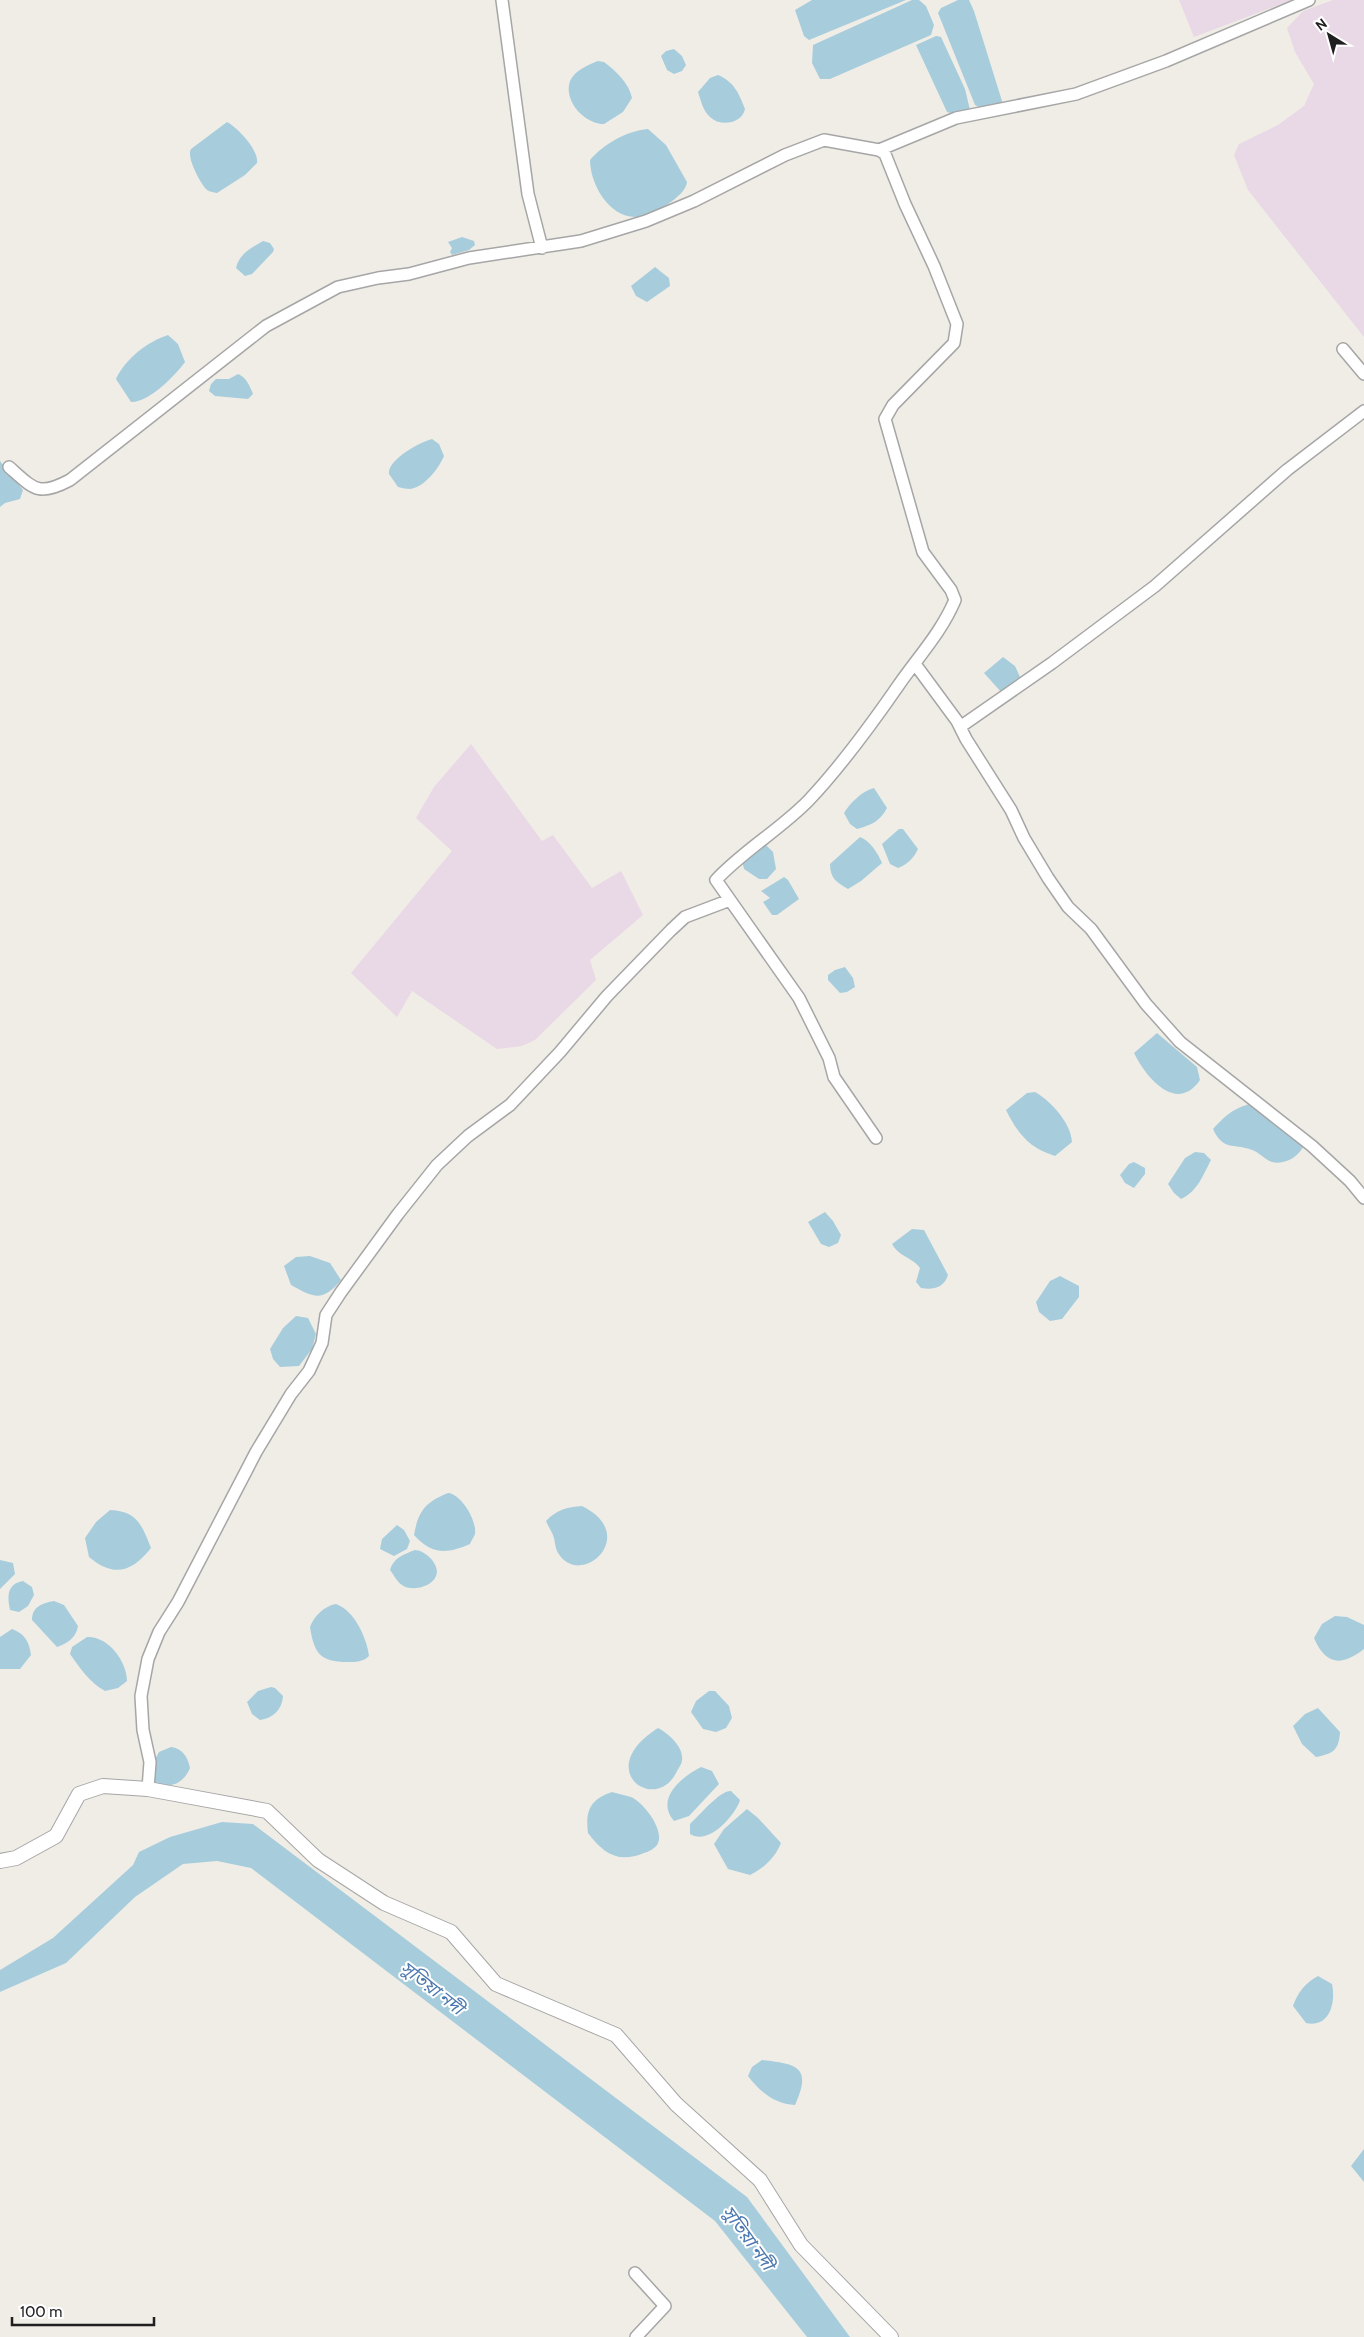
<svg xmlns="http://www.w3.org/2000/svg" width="1364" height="2337" font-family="Cabin,'Noto Sans Bengali',sans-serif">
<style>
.industrial{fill:#e9d8e5}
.water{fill:#a7cddd}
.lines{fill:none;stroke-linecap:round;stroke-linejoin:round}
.minor-casing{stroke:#a6a6a6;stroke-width:14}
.tertiary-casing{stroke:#a6a6a6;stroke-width:16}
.minor{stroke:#fff;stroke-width:11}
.tertiary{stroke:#fff;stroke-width:14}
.labels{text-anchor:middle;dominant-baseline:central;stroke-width:4;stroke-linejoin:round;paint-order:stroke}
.water-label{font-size:18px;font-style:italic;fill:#4c78ae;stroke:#fff}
</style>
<rect width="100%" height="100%" fill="#f0ede6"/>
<!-- industrial -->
<path class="industrial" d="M 1179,0 L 1292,0 L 1194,37 Z
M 1333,0 L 1364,0 L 1364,337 L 1248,190 L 1234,155 L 1239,144 L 1278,125 L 1304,106 L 1314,84 L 1295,52 L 1287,28 L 1303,11 Z
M 471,744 L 542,841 L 553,835 L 592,888 L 621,871 L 643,915 L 590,960 L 596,980 L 535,1040 L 522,1046 L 497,1049 L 412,991 L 397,1017 L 351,973 L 452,851 L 416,818 L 434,787 Z"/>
<!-- water -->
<path class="water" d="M 812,0 L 906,0 L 809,40 L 804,36 L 795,10 Z
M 912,0 L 919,0 L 926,6 L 934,25 L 931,35 L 830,79 L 820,79 L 812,63 L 813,45 Z
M 958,0 L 969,0 L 974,11 L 1002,101 L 1002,104 L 983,109 L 975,105 L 938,13 L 941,8 Z
M 936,36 L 941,37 L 965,89 L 970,110 L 954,114 L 947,112 L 916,45 Z
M 674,49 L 682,56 L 686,65 L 682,71 L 674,74 L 667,70 L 661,56 L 666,51 Z
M 598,61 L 604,62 C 616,71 629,83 632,98 L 623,112 L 604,124 C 585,124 563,101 570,81 C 575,70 588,65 598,61 Z
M 718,75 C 734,82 739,93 745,109 C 742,124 720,127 710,117 C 703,111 701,101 698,92 L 710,78 Z
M 227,122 C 238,128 259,150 257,163 L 245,175 L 217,193 C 213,192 209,192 206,189 C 200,182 186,157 191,149 Z
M 648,129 L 666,145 L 687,182 C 686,197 649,218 635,217 C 609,217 590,184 590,160 C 604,144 626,131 648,129 Z
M 462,237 L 474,241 L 475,245 L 469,250 L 452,255 L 450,252 L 452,248 L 448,242 Z
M 263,241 L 270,243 L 274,249 L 273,252 L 252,274 L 245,276 L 236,268 C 239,254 251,248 263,241 Z
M 655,267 L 669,278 L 670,286 L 647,302 L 636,296 L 631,286 Z
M 168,335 L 178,344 L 185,362 C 175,376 148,403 131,402 L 116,379 C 126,358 147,342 168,335 Z
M 238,374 C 246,377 250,386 253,394 L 248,399 L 215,396 L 209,391 L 211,384 L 216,379 L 229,379 Z
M 432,439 L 439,444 L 444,456 C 439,468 425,487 410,489 C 407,489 402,488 398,487 L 389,474 C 387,460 420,442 432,439 Z
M 0,461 L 23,490 L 20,499 L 5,503 L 0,507 Z
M 1003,657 L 1015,666 L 1020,677 L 1002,693 L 984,673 Z
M 874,788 L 887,808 C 880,821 872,825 857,829 L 850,824 L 844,813 C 850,803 862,791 874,788 Z
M 899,829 L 903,829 L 918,849 C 913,859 908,864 898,868 L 890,864 L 882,844 Z
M 860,837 C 870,841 878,853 882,863 L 861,881 L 848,889 C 836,882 830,878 830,864 Z
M 765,844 L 773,852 L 776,869 L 767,879 L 759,879 L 744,869 L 742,861 Z
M 784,877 L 788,880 L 799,899 L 777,915 L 772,915 L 763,902 L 770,898 L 761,891 Z
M 845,967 L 853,978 L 855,987 L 847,992 L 840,993 L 828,980 L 828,975 L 835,970 Z
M 1157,1033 L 1197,1067 L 1200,1080 C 1177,1114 1146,1078 1134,1053 Z
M 1035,1092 C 1051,1101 1071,1123 1072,1142 L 1055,1156 C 1029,1148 1018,1134 1006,1110 L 1027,1093 Z
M 1253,1103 L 1304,1145 C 1299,1157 1285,1165 1272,1162 C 1265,1160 1259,1152 1252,1150 C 1233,1143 1223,1151 1213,1129 C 1227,1114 1234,1108 1253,1103 Z
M 1195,1152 L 1204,1153 L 1211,1160 C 1203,1175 1198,1191 1181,1199 L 1174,1193 L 1168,1184 L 1185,1158 Z
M 1134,1162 L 1145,1168 L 1145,1174 L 1134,1188 L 1125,1183 L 1120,1175 L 1129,1164 Z
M 825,1212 L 833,1221 L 841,1235 L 838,1243 L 829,1247 L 821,1244 L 808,1222 Z
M 912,1229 L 924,1230 L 948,1275 C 944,1288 933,1290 921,1288 L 916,1282 L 920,1268 C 912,1257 899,1257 892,1244 Z
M 310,1256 L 330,1263 L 341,1280 C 323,1302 314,1298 291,1285 L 284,1266 L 296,1257 Z
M 1060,1276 L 1079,1286 L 1079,1297 L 1062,1319 L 1050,1321 L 1039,1312 L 1036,1302 L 1050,1281 Z
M 296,1316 L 308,1318 L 316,1334 L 312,1349 L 299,1366 L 280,1367 L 273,1359 L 270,1349 L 283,1328 Z
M 448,1493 C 461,1494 477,1520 475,1534 C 474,1537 471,1541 470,1544 C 447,1554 432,1555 414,1535 C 418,1512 425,1502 448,1493 Z
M 582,1506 C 641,1535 581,1590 558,1553 C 555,1548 555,1540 553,1535 C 551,1530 548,1526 546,1521 C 556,1510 567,1507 582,1506 Z
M 110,1510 C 137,1511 142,1525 151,1548 C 132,1572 114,1578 89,1557 L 85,1538 L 96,1522 Z
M 397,1525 L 404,1530 L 410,1541 L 407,1549 L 394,1556 L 380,1549 L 382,1539 Z
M 415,1550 C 425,1550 441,1565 436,1576 C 432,1587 411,1592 402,1585 C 397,1582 394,1575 390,1570 C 393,1558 404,1554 415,1550 Z
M 0,1560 L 13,1563 L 15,1574 L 0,1589 Z
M 23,1581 L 32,1587 L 34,1595 L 28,1606 L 19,1612 L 10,1610 C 7,1596 7,1584 23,1581 Z
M 54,1601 L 64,1605 L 78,1626 C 76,1638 68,1643 57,1647 L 32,1620 C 32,1607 42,1603 54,1601 Z
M 336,1604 C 354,1610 367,1638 369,1656 C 363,1662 356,1662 347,1662 C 321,1662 314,1654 310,1627 C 314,1616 324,1606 336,1604 Z
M 1335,1616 L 1347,1617 L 1364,1625 L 1364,1649 C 1342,1666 1326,1666 1314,1638 L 1322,1624 Z
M 12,1629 C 25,1634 29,1641 31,1655 L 20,1669 L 0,1669 L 0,1637 Z
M 87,1637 C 108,1636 127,1661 127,1681 L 118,1688 L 105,1691 C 89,1682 80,1668 70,1654 L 72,1647 Z
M 271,1687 L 275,1688 L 283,1696 C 282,1710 273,1718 260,1720 L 252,1714 L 247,1702 L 258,1691 Z
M 709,1691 L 715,1691 L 729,1706 L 732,1718 L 726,1728 L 716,1732 L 703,1729 L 691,1712 L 696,1701 Z
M 1318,1708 L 1340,1732 C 1339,1750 1333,1754 1316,1757 L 1302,1744 L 1293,1726 L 1305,1714 Z
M 658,1728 C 668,1733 684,1747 682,1760 C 682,1764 678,1769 676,1773 C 655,1814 592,1770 658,1728 Z
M 171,1747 C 182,1748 188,1757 190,1768 C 184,1783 170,1790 155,1782 L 153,1763 L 159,1752 Z
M 701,1767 L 712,1771 L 719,1784 L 689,1816 L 674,1821 C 655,1799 681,1777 701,1767 Z
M 731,1791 L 740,1800 C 735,1816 708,1846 690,1834 L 690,1824 C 699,1816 720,1790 731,1791 Z
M 612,1792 C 618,1794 625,1795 631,1797 C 644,1803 666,1831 657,1845 C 654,1849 648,1852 644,1853 C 618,1864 603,1853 588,1833 C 585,1810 591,1799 612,1792 Z
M 747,1809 L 758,1818 L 781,1843 C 775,1858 764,1868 750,1875 L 728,1869 L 714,1844 L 724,1829 Z
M 222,1822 L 253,1824 L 747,2197 L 850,2337 L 807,2337 L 715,2221 L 251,1868 L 217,1861 L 183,1864 L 135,1897 L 66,1963 L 0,1992 L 0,1970 L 53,1938 L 133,1865 L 139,1852 L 170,1837 Z
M 1318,1976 L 1332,1984 C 1336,2002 1330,2028 1306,2023 L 1293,2006 C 1298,1992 1305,1983 1318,1976 Z
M 762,2060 C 798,2064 812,2067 795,2105 C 775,2104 760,2092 748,2076 L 752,2067 Z
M 1364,2149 L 1364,2182 L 1351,2166 Z"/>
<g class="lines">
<defs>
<path id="minor" d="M 502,0 L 528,194 L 542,248
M 1343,349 L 1364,374
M 9,467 C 34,489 38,497 70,480 L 266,326 L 338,287 L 378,278 L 409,274 L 469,258 L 581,241 L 646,221 L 694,201 L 785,155 L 824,140 L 879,150 L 956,118 L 1076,94 L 1166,61 L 1309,0
M 915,664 L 957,721 L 966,739 L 1011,810 L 1024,838 L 1048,878 L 1068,907 L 1091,929 L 1146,1004 L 1180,1042 L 1312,1146 L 1350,1181 L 1364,1198
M 960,727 L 1052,663 L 1155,586 L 1287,470 L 1364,411
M 730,900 L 716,880 C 744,850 781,829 809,800 C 842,765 871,725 898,686 C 918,657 941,633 955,600 L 951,590 L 923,552 L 885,419 L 893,405 L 954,343 L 957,324 L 934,266 L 905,204 L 885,154 L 879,150
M 148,1789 L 150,1762 L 143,1730 L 141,1696 L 148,1659 L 159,1632 L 178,1602 L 256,1452 L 291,1394 L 309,1371 L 322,1343 L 326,1315 L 341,1292 L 398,1214 L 437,1165 L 468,1136 L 510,1105 L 560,1052 L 607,996 L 671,930 L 685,917 L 730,900 L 799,998 L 829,1058 L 834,1077 L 876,1138
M 635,2273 L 665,2306 L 636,2337"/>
<path id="tertiary" d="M 0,1861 L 16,1858 L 56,1836 L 79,1794 L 103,1786 L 148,1789 L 267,1811 L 318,1860 L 384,1903 L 451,1932 L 496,1984 L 616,2035 L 676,2104 L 760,2180 L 801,2245 L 891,2337"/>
</defs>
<!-- minor casing -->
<use href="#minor" class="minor-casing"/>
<!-- tertiary casing -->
<use href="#tertiary" class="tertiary-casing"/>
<!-- minor -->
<use href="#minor" class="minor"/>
<!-- tertiary -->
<use href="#tertiary" class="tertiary"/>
</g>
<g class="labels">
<!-- water labels -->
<g class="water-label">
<text transform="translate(432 1988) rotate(38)">সুতিয়া নদী</text>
<text transform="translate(748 2238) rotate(54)">সুতিয়া নদী</text>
</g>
</g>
<!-- north arrow -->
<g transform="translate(1329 35) rotate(323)" stroke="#ffffff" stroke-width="4" paint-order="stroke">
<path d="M0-4L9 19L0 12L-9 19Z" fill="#1f1f1f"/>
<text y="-8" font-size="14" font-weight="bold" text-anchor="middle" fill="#1f1f1f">N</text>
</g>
<!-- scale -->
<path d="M12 2317v8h142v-8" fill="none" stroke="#1f1f1f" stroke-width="2.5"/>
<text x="20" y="2317" font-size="15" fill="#1f1f1f" stroke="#ffffff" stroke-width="4" paint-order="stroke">100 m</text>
</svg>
